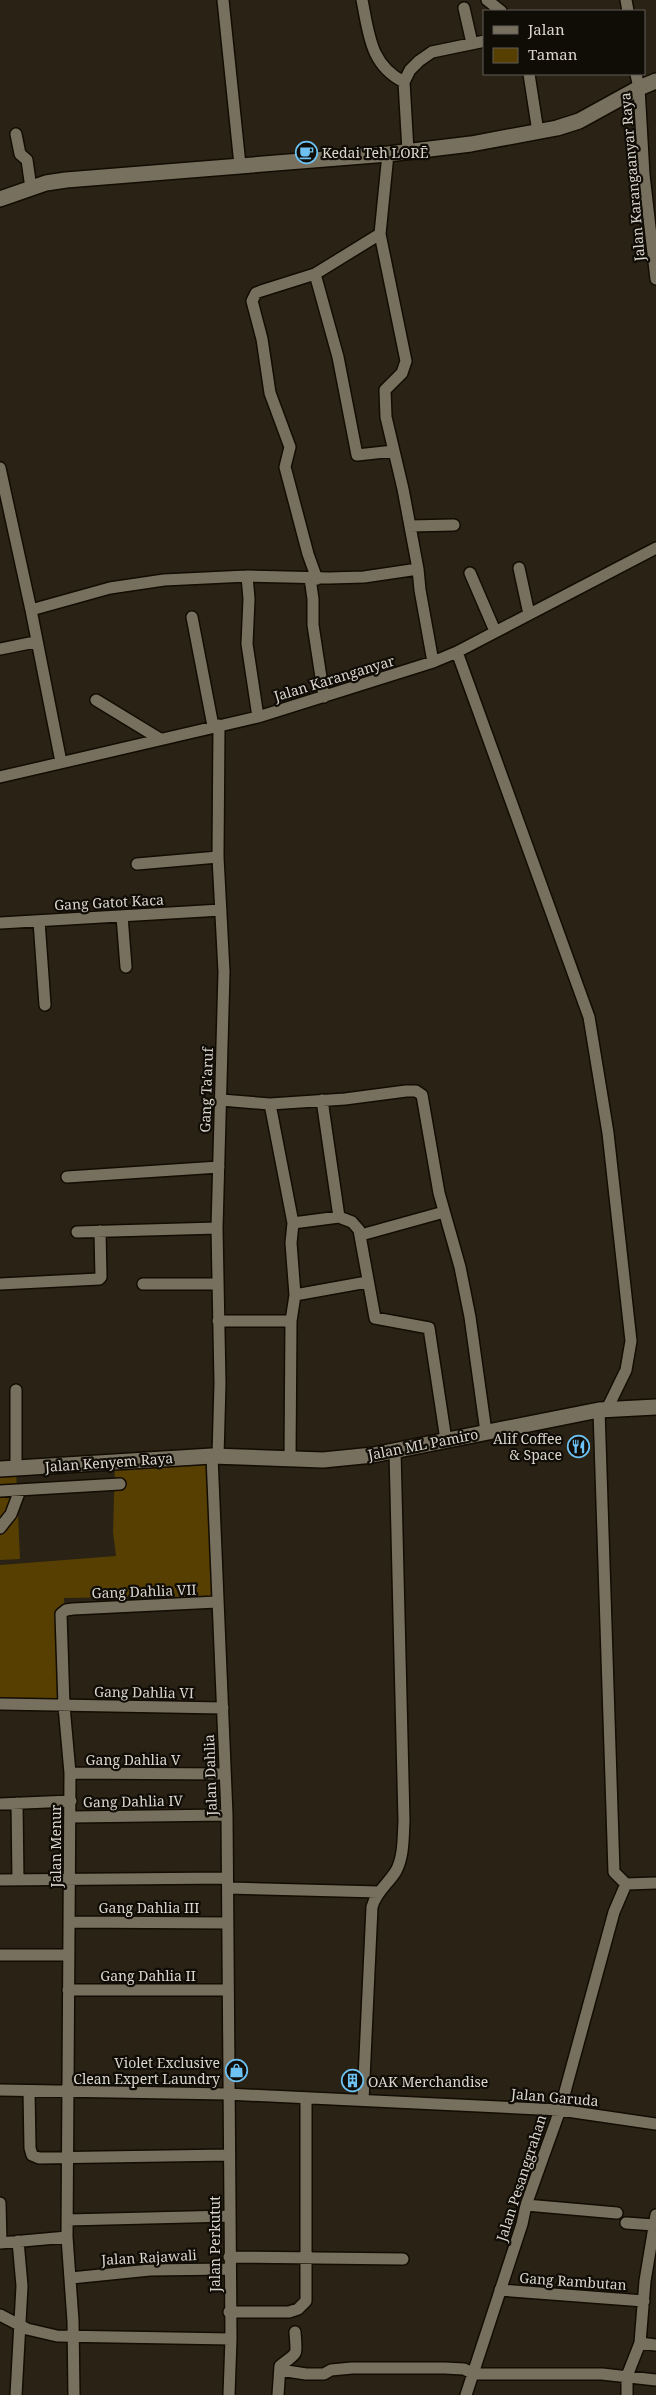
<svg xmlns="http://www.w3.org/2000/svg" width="656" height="2395" font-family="'Noto Serif',serif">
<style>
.green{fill:#563f00}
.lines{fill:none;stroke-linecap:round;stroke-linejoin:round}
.street-casing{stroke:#120c02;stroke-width:14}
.secondary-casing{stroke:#120c02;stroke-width:18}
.street{stroke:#78705f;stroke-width:11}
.secondary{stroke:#78705f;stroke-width:15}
.labels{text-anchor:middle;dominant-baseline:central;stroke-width:4.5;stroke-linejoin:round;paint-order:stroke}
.poi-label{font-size:14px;fill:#dbd6cd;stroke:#100d07;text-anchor:start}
.street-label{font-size:14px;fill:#dbd6cd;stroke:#100d07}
</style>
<rect width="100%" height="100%" fill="#2a2315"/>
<!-- green -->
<path class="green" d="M 215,1457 L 212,1600 L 121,1597 L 64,1598 L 67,1706 L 0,1702 L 0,1565 L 116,1556 L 113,1532 L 115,1464 Z
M 16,1470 L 20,1559 L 0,1560 L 0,1471 Z"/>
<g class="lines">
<defs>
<path id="street" d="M 223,0 L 240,165
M 362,0 C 369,34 370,65 404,82
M 487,0 L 501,11
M 626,0 L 628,11
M 464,8 L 472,43
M 529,74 L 538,132
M 636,74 L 639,88 L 644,175 L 656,279
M 16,134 L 20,154 L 27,160 L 31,188
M 408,151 L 404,82 L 410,70 L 419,61 L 432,52 L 485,41
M 380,234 L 388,154
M 315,274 L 261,291 L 256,293 L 252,301 L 262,339 L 270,393 L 290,447 L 285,467 L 308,554 L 317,579
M 394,451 L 357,455 L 338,357 L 315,274 L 380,234 L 406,361 L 402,373 L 385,390 L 386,417 L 403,489 L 418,569
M 0,468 L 31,610 L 110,588 L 164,580 L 247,576 L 329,578 L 364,577 L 418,569 L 420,590 L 433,662
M 410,526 L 454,525
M 519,568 L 529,614
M 470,573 L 495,631
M 247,576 L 249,599 L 247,644 L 258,717
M 310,578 L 313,599 L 313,625 L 324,697
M 31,610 L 61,762
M 192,617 L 213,726
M 0,649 L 35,642
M 457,652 L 589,1017 L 608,1133 L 631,1341 L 626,1370 L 607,1409
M 96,700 L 160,739
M 0,777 L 258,717 L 433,662 L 457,652 L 656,548
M 137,864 L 218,857
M 122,916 L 126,967
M 39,921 L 45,1005
M 0,923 L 221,910
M 221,1100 L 270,1104 L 293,1223 L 291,1243 L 295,1295 L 291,1321 L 290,1459
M 322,1100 L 339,1217
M 270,1104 L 345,1099 L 406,1091 L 416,1091 L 422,1095 L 439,1193 L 460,1267 L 470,1317 L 486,1432
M 67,1177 L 219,1167
M 293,1223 L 339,1217 L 352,1222 L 359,1230 L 375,1318 L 429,1328 L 446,1440
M 77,1232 L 217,1228
M 361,1235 L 444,1212
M 0,1284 L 99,1279 L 101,1277 L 100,1231
M 143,1284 L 217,1284
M 295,1295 L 367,1282
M 218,1321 L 291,1321
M 16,1390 L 16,1468
M 599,1410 L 614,1872 L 626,1884 L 656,1883
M 212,1456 L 227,1815 L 231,2339 L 229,2395
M 218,1456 L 220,1383 L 217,1228 L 224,972 L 218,857 L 219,725
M 0,1491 L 120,1484
M 0,1528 L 11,1514 L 20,1490
M 0,1704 L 223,1708
M 70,1773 L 225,1774
M 17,1803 L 18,1880
M 0,1804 L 71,1801
M 71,1817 L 227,1815
M 0,1880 L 227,1878
M 228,1888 L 379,1892
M 70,1922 L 228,1923
M 0,1955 L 68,1955
M 68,1990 L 228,1990
M 0,2090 L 227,2094 L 560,2110 L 656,2124
M 29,2091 L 30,2148 L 32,2155 L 39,2158 L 229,2155
M 363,2100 L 372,1907 C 376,1892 388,1884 396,1871 C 404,1856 403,1837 404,1821 L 395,1451
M 0,2203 L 1,2243
M 526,2205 L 617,2213
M 67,2220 L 230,2216
M 626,2223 L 654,2225
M 0,2243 L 67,2237
M 229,2257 L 403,2259
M 71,2278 L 150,2270 L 229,2269
M 500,2290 L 644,2301
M 229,2312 L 289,2312 L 298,2309 L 306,2301 L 306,2098
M 0,2315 L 27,2329 L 57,2336 L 231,2339
M 640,2343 L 656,2345
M 280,2370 L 306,2374 L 324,2374 L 331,2370 L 352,2368 L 445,2368 L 464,2369 L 474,2374 L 602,2374 L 656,2380
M 16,2395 L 22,2286 L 18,2241
M 74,2395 L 73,2321 L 67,2237 L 70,1773 L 64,1706 L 61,1614 L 66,1610 L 73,1609 L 217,1602
M 278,2395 L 280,2366 C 298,2351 297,2359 295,2332
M 466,2395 L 522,2224 L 526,2205 L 560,2110 L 614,1912 L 626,1884
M 627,2395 L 627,2376 L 640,2343 L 645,2281 L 656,2215"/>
<path id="secondary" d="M 0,199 L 46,183 L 66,180 L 388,154 L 471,144 L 557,128 L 579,121 L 639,88 L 656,81
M 0,1469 L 212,1456 L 323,1460 L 373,1455 L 599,1410 L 656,1407"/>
</defs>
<!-- street casing -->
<use href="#street" class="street-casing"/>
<!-- secondary casing -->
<use href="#secondary" class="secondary-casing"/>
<!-- street -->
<use href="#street" class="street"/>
<!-- secondary -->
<use href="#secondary" class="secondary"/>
</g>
<!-- icons -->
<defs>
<symbol id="cafe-ring" viewBox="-11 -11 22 22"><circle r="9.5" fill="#100d07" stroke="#6dc2f3" stroke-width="1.5"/><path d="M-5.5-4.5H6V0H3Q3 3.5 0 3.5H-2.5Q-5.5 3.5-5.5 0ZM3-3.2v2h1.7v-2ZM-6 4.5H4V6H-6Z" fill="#6dc2f3"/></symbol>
<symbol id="restaurant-ring" viewBox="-11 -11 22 22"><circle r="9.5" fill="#100d07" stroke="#6dc2f3" stroke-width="1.5"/><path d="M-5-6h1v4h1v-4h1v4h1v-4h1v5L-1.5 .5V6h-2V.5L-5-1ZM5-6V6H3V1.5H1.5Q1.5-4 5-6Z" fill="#6dc2f3"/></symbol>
<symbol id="shop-ring" viewBox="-11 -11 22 22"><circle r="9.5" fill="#100d07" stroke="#6dc2f3" stroke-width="1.5"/><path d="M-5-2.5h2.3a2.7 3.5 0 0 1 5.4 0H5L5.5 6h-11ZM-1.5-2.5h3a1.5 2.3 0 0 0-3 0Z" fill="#6dc2f3"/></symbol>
<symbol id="building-ring" viewBox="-11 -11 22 22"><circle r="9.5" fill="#100d07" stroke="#6dc2f3" stroke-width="1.5"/><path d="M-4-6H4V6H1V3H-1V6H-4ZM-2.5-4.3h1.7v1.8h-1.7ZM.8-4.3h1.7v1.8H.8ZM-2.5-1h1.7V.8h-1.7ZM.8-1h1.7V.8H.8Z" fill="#6dc2f3"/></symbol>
</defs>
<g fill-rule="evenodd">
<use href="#cafe-ring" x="294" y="140" width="25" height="25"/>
<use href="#restaurant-ring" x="566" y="1434" width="25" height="25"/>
<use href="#shop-ring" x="224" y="2058" width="25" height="25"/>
<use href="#building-ring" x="340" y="2068" width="25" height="25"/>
</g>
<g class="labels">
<!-- poi labels -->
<g class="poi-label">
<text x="322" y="152">Kedai Teh LORĒ</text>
<text x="562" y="1438" text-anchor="end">Alif Coffee<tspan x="562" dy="16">&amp; Space</tspan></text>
<text x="220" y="2062" text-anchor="end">Violet Exclusive<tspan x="220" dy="16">Clean Expert Laundry</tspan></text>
<text x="368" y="2081">OAK Merchandise</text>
</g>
<!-- street labels -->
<g class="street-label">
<text transform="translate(632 177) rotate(-95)">Jalan Karangaanyar Raya</text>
<text transform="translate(334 678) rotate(-17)">Jalan Karanganyar</text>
<text transform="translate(109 902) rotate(-3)">Gang Gatot Kaca</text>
<text transform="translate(206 1090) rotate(-88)">Gang Ta'aruf</text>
<text transform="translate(423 1444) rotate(-11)">Jalan ML Pamiro</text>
<text transform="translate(109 1462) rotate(-4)">Jalan Kenyem Raya</text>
<text transform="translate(144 1591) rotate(-2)">Gang Dahlia VII</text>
<text transform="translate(144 1692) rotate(1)">Gang Dahlia VI</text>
<text x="133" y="1759">Gang Dahlia V</text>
<text transform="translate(210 1775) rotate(-92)">Jalan Dahlia</text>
<text transform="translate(133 1801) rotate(-1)">Gang Dahlia IV</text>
<text transform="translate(55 1846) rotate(-90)">Jalan Menur</text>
<text x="149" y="1907">Gang Dahlia III</text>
<text x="148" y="1975">Gang Dahlia II</text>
<text transform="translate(555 2097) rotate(5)">Jalan Garuda</text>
<text transform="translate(521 2178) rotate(-72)">Jalan Pesanggrahan</text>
<text transform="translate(214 2244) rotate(-90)">Jalan Perkutut</text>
<text transform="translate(149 2257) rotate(-3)">Jalan Rajawali</text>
<text transform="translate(573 2281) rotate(4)">Gang Rambutan</text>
</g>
</g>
<!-- legend -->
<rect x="483" y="10" width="162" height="65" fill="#100d07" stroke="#615d56"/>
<rect x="493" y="26" width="25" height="8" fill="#78705f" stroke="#615d56"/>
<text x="528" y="35" font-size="15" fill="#dbd6cd">Jalan</text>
<rect x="493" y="48" width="25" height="15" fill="#563f00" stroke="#615d56"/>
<text x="528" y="60" font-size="15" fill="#dbd6cd">Taman</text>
</svg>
